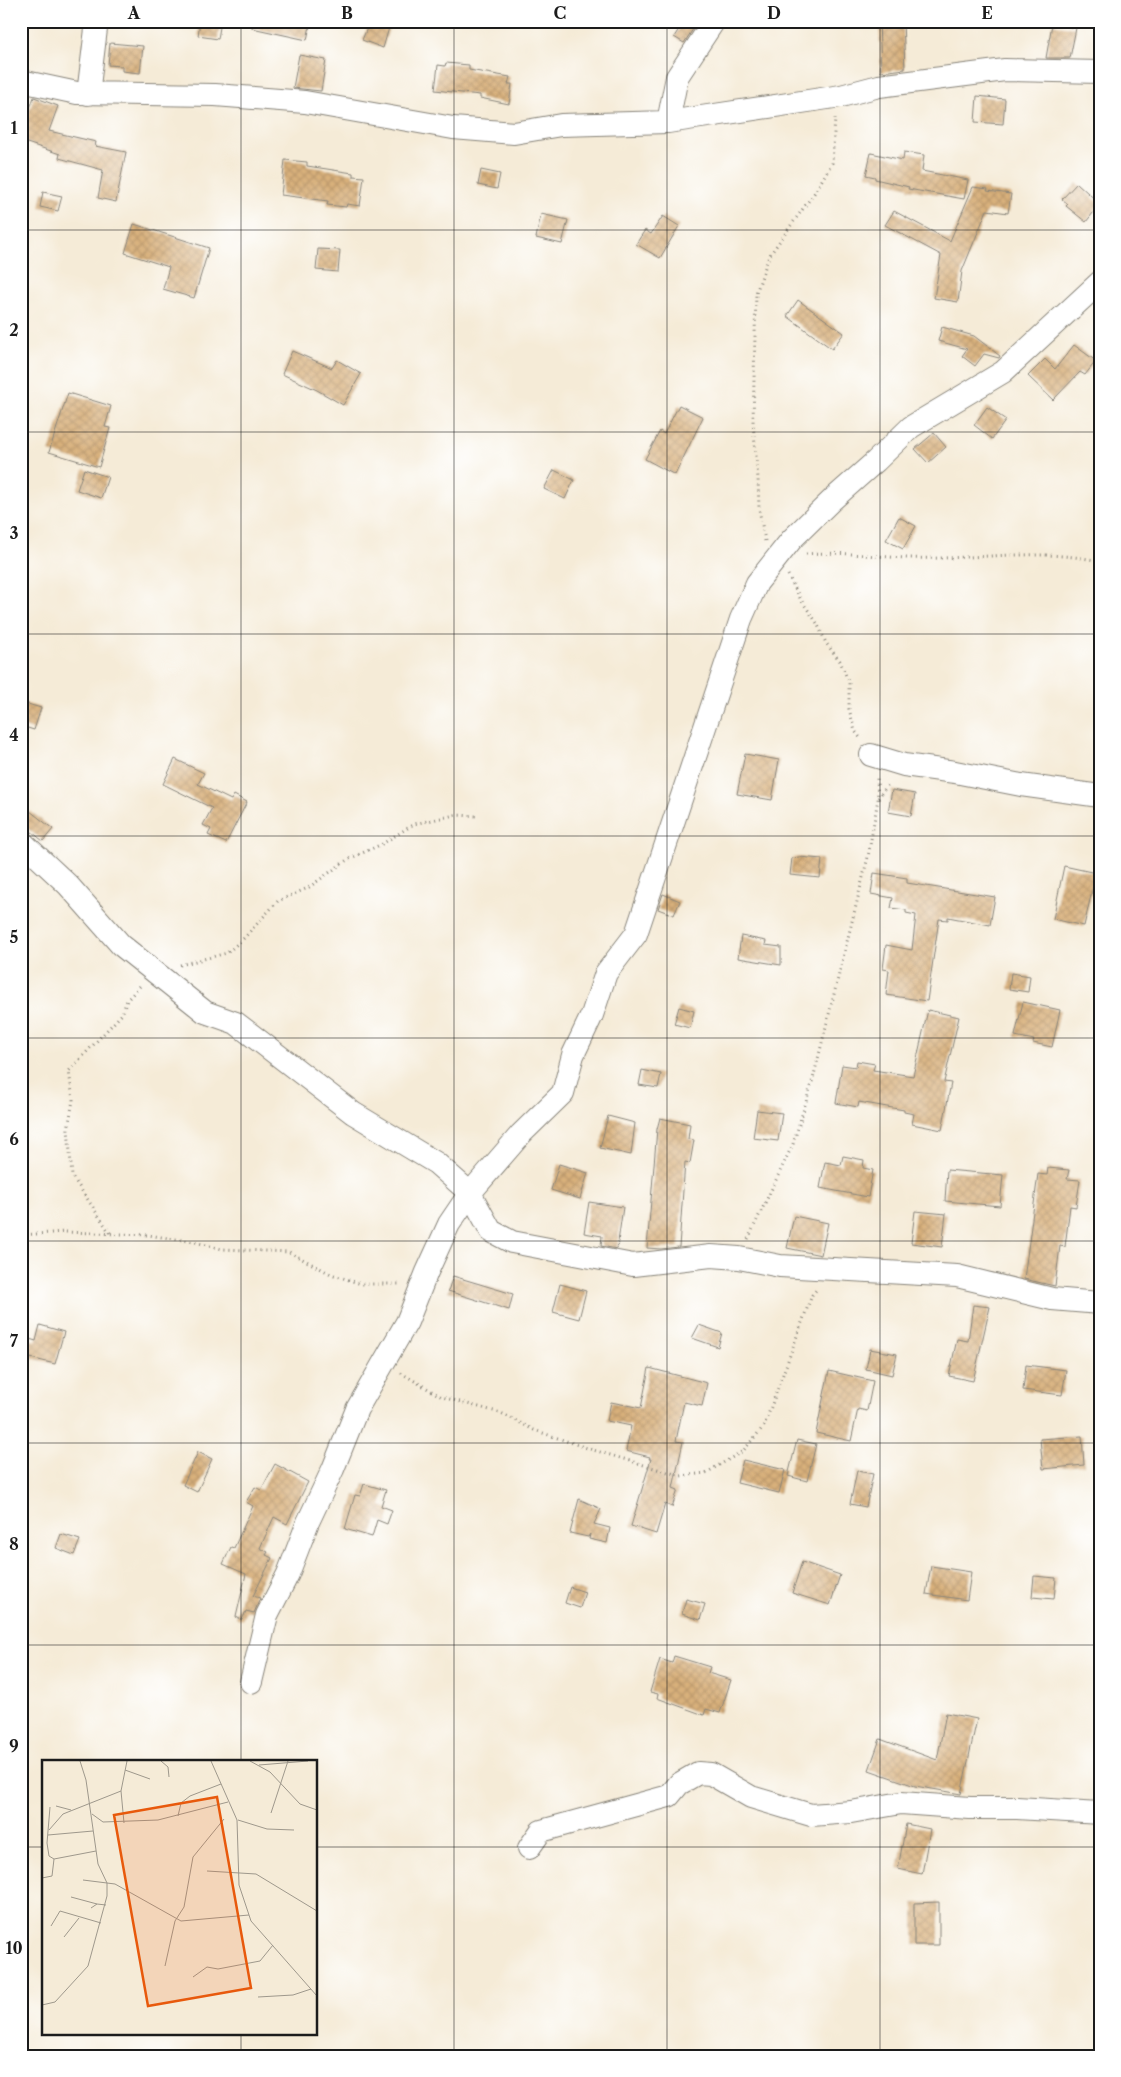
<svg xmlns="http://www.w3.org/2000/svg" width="1121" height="2077" font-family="'Libre Caslon Text',serif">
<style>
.building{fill:url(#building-cross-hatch)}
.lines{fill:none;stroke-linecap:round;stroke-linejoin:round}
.minor-casing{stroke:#88847a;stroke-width:24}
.path{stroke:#88847a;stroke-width:3;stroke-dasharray:1 4;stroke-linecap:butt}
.minor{stroke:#fff;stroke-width:22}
.grid{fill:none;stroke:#1c1c1c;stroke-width:1;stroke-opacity:0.55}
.inset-road{fill:none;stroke:#9e988c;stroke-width:1}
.view{fill:#e8590c;fill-opacity:0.15;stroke:#e8590c;stroke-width:2.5}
.inset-edge{fill:none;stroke:#1c1c1c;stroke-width:2.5}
.neatline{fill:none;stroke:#1c1c1c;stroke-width:2}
.grid-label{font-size:16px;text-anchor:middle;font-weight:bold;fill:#1c1c1c}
</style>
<defs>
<pattern id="building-cross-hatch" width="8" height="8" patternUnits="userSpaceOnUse" patternTransform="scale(1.25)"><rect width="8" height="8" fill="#d8b07c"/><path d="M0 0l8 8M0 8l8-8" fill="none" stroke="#b9976b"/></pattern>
</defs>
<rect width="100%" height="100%" fill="#fff"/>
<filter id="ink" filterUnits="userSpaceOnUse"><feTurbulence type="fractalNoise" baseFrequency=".02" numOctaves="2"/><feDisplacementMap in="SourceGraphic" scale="10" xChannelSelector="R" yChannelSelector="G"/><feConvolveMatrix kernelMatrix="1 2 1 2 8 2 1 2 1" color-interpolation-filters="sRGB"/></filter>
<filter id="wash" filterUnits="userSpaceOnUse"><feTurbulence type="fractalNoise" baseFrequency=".0096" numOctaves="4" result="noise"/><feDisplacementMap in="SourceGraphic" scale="20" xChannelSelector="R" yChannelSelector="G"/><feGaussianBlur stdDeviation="1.12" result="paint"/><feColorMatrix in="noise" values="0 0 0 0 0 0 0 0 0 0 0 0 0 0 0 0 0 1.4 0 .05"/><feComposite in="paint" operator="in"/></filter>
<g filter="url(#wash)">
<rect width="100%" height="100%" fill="#f5ebd7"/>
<g id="blocks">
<!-- building -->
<path class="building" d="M 200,21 L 221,21 L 218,39 L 198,36 Z
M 253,21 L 311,21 L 307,40 L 252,28 Z
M 370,21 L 391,21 L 383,48 L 362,40 Z
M 684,21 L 688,21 L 695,26 L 684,43 L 674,37 Z
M 879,21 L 903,21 L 905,69 L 881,72 Z
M 1052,24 L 1076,28 L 1070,58 L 1046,58 Z
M 110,43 L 143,46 L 140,73 L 122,71 L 122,66 L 108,65 Z
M 299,55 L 326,60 L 321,91 L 293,88 Z
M 446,63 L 469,65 L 469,70 L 510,77 L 508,84 L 512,84 L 509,104 L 480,98 L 480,95 L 435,90 L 438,65 L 445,66 Z
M 977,96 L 1005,99 L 1003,124 L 975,122 Z
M 34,97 L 58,106 L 49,131 L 96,142 L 95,146 L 126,152 L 116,202 L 98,198 L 103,170 L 59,158 L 60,154 L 21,141 L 21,134 Z
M 904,152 L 924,155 L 922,171 L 968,180 L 964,199 L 908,189 L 909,187 L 875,179 L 875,177 L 866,175 L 871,153 L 903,160 Z
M 285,160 L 307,162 L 307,166 L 353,173 L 353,176 L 364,177 L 360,206 L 347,204 L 346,207 L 327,205 L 328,201 L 281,195 Z
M 481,170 L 500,174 L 497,189 L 478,185 Z
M 1077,183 L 1100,204 L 1086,222 L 1066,206 L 1068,204 L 1062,199 Z
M 973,187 L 988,189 L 987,191 L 1011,194 L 1008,213 L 987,210 L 962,271 L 958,302 L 934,298 L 941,255 L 885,225 L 894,211 L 950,241 Z
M 43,192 L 62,196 L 58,211 L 40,207 Z
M 541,214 L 568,220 L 562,244 L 536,238 Z
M 663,216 L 679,226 L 660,258 L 636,244 L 645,230 L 651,234 Z
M 134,224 L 209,248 L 194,298 L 163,289 L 169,267 L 125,253 Z
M 318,249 L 340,250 L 338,272 L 316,270 Z
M 798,300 L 844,333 L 832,349 L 787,316 Z
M 942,327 L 974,336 L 1000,356 L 999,358 L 984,354 L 975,366 L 962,356 L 967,349 L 938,341 Z
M 1074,345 L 1096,361 L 1085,375 L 1080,372 L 1053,400 L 1028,376 L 1045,359 L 1055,369 Z
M 292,351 L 332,368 L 337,360 L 361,374 L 343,405 L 317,390 L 282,374 Z
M 68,393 L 111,406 L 105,427 L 110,428 L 99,467 L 49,452 Z
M 679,405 L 703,417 L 675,475 L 645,459 L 660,431 L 664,434 Z
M 987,407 L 1006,420 L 992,439 L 974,425 Z
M 934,433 L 946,447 L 928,463 L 915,449 Z
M 84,469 L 108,477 L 101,498 L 77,490 Z
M 554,470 L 574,480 L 565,499 L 544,489 Z
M 899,517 L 916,526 L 903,549 L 886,540 Z
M 21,702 L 41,708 L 34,730 L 21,726 Z
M 745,754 L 779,760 L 772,800 L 737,794 Z
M 175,759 L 204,773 L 198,784 L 231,800 L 234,795 L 247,802 L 226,843 L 208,835 L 211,829 L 203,825 L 212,808 L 163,784 Z
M 892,790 L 915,794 L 911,816 L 888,812 Z
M 30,811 L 53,829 L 43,841 L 21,823 Z
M 799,857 L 822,859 L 820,878 L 790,875 L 792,858 Z
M 1064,866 L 1096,873 L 1084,926 L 1053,919 Z
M 874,873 L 907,878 L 907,883 L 995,897 L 990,925 L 948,917 L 948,920 L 939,919 L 927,1001 L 886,995 L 889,970 L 883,969 L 886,945 L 912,950 L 916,915 L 906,913 L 906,910 L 891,908 L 893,898 L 871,894 Z
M 663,894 L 680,901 L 674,915 L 658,909 Z
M 741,936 L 766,941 L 765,945 L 781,947 L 781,965 L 738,958 Z
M 1011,973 L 1030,976 L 1028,992 L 1009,989 Z
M 1023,1002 L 1060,1010 L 1052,1047 L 1033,1043 L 1034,1040 L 1015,1036 Z
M 679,1007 L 694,1011 L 690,1028 L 674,1024 Z
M 928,1010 L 959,1017 L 944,1082 L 951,1083 L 942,1130 L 912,1124 L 914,1114 L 904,1112 L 904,1110 L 859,1102 L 858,1107 L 836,1103 L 842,1065 L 856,1067 L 857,1061 L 875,1064 L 873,1070 L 913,1076 Z
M 642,1070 L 661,1074 L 658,1088 L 639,1085 Z
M 757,1110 L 782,1113 L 778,1141 L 753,1138 Z
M 608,1116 L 635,1123 L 631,1155 L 600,1148 Z
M 660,1118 L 690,1124 L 688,1139 L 694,1140 L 690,1163 L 685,1162 L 679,1247 L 661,1249 L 647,1248 L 657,1129 Z
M 843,1156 L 864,1160 L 863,1168 L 873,1170 L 868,1197 L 820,1188 L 825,1162 L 841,1165 Z
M 559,1164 L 588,1173 L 580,1199 L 551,1190 Z
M 1048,1168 L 1069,1170 L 1067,1179 L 1080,1180 L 1076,1207 L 1070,1206 L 1065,1247 L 1060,1246 L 1055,1286 L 1024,1279 L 1038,1174 L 1047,1175 Z
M 947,1170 L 1003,1175 L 1000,1206 L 945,1201 Z
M 589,1202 L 623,1207 L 617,1249 L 601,1246 L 602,1236 L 584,1233 Z
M 915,1211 L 946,1214 L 942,1247 L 911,1243 Z
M 794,1216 L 828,1223 L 821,1255 L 787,1248 Z
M 453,1276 L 513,1294 L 509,1310 L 448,1291 Z
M 560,1284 L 586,1291 L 579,1319 L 553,1312 Z
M 973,1305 L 990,1307 L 973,1381 L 949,1376 L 957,1339 L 968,1341 Z
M 40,1325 L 64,1332 L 55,1364 L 22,1356 L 26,1338 L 36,1341 Z
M 699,1325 L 722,1333 L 718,1347 L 692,1338 Z
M 870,1349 L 897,1354 L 892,1375 L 866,1369 Z
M 1026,1365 L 1066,1370 L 1062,1395 L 1023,1390 Z
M 649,1368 L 707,1383 L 702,1406 L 684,1402 L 676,1441 L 683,1442 L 673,1488 L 678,1490 L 672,1507 L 665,1504 L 656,1534 L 631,1526 L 651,1459 L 649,1459 L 650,1457 L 626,1451 L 631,1426 L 607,1421 L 611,1402 L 641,1408 Z
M 829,1371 L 873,1381 L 867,1411 L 858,1409 L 851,1441 L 816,1433 Z
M 1082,1436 L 1084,1465 L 1043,1469 L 1040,1439 Z
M 797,1440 L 816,1444 L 807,1481 L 788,1476 Z
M 198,1452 L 212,1459 L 197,1492 L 183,1485 Z
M 743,1460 L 785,1470 L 779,1493 L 737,1483 Z
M 275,1464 L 308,1482 L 287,1524 L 274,1517 L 260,1548 L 268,1552 L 266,1555 L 272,1558 L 253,1596 L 260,1598 L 259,1601 L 254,1613 L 246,1611 L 242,1620 L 236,1617 L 246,1574 L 223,1564 L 231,1547 L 234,1548 L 253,1506 L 246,1502 L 255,1487 L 261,1490 Z
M 857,1471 L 873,1474 L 866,1507 L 850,1504 Z
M 364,1484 L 386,1490 L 381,1506 L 392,1510 L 387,1524 L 377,1520 L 372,1537 L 345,1529 L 355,1495 L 360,1496 Z
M 579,1499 L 601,1509 L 594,1524 L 610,1528 L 607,1543 L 589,1539 L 590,1534 L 588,1537 L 570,1533 Z
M 61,1534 L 80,1540 L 74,1555 L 56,1548 Z
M 802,1562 L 840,1575 L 830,1605 L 792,1593 Z
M 931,1566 L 971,1572 L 967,1600 L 926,1594 Z
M 1034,1576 L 1056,1578 L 1054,1599 L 1032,1597 Z
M 570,1587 L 585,1592 L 580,1608 L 565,1603 Z
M 686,1599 L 705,1604 L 700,1620 L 682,1614 Z
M 674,1656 L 710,1667 L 708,1673 L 731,1680 L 720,1713 L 706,1709 L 704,1715 L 657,1698 L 658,1694 L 650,1692 L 660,1659 L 672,1663 Z
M 946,1713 L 977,1719 L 961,1794 L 915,1786 L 869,1770 L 880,1739 L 937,1760 Z
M 906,1824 L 930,1829 L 922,1874 L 898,1869 Z
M 939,1902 L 939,1945 L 914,1945 L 914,1903 Z"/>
</g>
</g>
<g filter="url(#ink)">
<use href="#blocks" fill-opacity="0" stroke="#88847a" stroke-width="1"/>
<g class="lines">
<defs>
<path id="minor" d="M 21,81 L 77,93 L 215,95 L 305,102 L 453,128 L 514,133 L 561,125 L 668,122 L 841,96 L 879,86 L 1005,70 L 1100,72
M 88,94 L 97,21
M 668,122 L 677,77 L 714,21
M 871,755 L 904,765 L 955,772 L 1021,785 L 1100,796
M 21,841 L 68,885 L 121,945 L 205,1012 L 236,1023 L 353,1113 L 436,1163 L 470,1193 L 491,1231 L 512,1242 L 633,1265 L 711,1256 L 739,1258 L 780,1266 L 957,1276 L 1052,1299 L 1100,1303
M 251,1682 L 267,1615 L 288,1574 L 308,1522 L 333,1469 L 357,1409 L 407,1322 L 427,1272 L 449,1224 L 470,1193 L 521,1134 L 563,1093 L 573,1055 L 592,1015 L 606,973 L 636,934 L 741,619 L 757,583 L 792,539 L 833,499 L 876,461 L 911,427 L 1003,372 L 1100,282
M 529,1848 L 541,1831 L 669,1796 L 679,1784 L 698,1773 L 711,1774 L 751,1797 L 811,1815 L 851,1812 L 901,1803 L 970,1808 L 1017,1808 L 1100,1813"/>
</defs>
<!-- minor casing -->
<use href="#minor" class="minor-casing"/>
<!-- path -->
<path class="path" d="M 765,541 L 759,509 L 758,478 L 753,423 L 756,293 L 769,256 L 815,192 L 832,163 L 835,118
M 806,554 C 840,551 875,557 909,558 C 974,560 1035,548 1100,561
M 788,575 L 801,600 L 817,623 L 826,643 L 840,661 L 849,683 L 849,709 L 855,731 L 861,739
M 878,798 L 889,783
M 180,965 L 227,953 L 244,938 L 278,901 L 308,888 L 347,860 L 382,844 L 414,824 L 455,815 L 477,816
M 110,1233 L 72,1176 L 68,1129 L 73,1100 L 69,1071 L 122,1014 L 127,1000 L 140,986
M 21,1235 L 65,1232 L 148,1235 L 195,1242 L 222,1249 L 289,1252 L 331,1274 L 361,1284 L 401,1284
M 748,1239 L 793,1144 L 813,1079 L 868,857 L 878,799 L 877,778
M 401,1373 L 442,1397 L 501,1413 L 534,1430 L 590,1449 L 681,1476 L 706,1473 L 743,1451 L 764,1426 L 812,1295 L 817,1289"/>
<!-- minor -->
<use href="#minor" class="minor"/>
</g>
</g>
<!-- grid -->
<path class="grid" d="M 241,21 L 241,1761M 454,21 L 454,2056M 667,21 L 667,2056M 880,21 L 880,2056M 21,230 L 1100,230M 21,432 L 1100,432M 21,634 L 1100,634M 21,836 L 1100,836M 21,1038 L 1100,1038M 21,1241 L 1100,1241M 21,1443 L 1100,1443M 21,1645 L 1100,1645M 21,1847 L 44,1847M 316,1847 L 1100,1847M 241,2033 L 241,2056"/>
<!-- overview -->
<g transform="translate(42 1760)">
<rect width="275" height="275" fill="#f5ebd7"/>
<path class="inset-road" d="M 119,1 L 126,7 L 127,17M 169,1 L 195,60 L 197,125 L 209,161 L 275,236M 208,1 L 228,12 L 258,44 L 275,50M 217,5 L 266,1M 83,10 L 108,19M 14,46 L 29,50M 8,47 L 5,83 L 7,96 L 12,99M 229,53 L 246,1M 50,54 L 61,62 L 116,60 L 186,42M 136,56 L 139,43 L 148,36 L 179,24M 196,60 L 225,69 L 252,70M 82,63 L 79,31 L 85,1M 7,70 L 21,54 L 79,31M 6,75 L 51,71M 165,111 L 214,114 L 275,151M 0,118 L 10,116 L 12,99 L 54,91M 41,120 L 73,124 L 139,161 L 207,155M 29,137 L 55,144M 49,148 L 55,144 L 64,145M 9,166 L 18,151 L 59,163M 22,177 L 37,158M 123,206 L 133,161 L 142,147 L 151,97 L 182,59M 151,217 L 165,207 L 176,209 L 218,201 L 231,185M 216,237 L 251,235 L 269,229M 0,245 L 13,242 L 46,206 L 65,136 L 65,123 L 56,104 L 44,20 L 38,1"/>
<path class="view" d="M 175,37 L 209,228 L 106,246 L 72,55 Z"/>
<rect width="275" height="275" class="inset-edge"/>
</g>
<!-- margin -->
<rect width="1121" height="2077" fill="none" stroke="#fff" stroke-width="55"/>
<rect x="28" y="28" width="1066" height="2022" class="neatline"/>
<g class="grid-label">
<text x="134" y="19">A</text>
<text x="347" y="19">B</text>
<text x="560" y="19">C</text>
<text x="774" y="19">D</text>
<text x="987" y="19">E</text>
<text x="14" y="134">1</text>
<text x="14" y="336">2</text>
<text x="14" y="539">3</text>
<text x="14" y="741">4</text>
<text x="14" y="943">5</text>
<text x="14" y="1145">6</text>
<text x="14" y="1347">7</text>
<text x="14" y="1550">8</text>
<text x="14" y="1752">9</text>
<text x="14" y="1954">10</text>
</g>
</svg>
